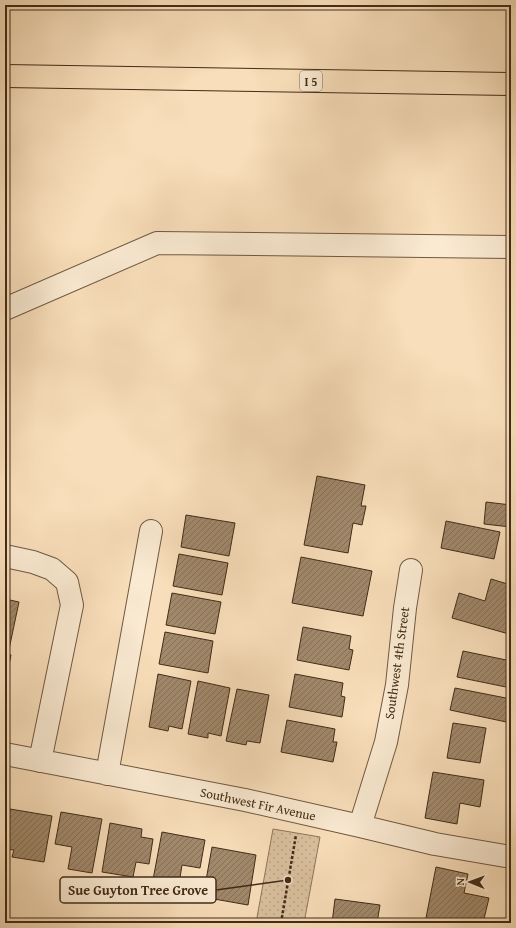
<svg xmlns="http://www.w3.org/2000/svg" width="516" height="928" font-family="'Gentium Book Plus',serif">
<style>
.park{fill:url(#park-dots);stroke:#8e765a}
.building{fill:url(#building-hatch);stroke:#422c17}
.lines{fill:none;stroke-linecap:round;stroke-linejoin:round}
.minor-casing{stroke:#705840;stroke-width:24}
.highway-casing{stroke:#422c17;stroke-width:24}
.path{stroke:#422c17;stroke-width:2.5;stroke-dasharray:3 2;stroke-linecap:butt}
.minor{stroke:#faead2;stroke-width:22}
.highway{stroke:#f8deba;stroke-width:22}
.labels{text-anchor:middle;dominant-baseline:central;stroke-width:3.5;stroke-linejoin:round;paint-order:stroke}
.shield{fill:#faead2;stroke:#79654f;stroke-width:1}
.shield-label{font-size:12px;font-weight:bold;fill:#422c17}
.street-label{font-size:13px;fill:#422c17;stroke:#faead2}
.leader{fill:none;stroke:#422c17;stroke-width:1.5}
.callout-dot{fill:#422c17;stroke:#faead2;stroke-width:1.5}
.callout{fill:#faead2;stroke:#422c17;stroke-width:1.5}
.callout-label{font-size:14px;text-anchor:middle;font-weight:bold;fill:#422c17}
</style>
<defs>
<pattern id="park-dots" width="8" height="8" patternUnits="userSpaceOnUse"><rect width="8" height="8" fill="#d9c09e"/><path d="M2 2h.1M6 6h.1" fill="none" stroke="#bba587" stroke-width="1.8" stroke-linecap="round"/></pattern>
<pattern id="building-hatch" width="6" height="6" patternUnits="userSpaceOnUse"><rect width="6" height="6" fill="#a1896c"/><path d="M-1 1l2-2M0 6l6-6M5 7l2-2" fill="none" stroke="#857058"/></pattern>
</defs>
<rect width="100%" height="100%" fill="#f8deba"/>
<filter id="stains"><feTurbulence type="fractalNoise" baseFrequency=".005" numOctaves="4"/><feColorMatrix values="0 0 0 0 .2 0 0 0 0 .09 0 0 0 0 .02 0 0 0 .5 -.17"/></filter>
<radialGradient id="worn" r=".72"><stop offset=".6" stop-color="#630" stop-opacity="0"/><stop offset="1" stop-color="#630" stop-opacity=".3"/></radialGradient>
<!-- park -->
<path class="park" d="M 273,829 L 320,837 L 304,923 L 256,923 Z"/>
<!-- building -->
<path class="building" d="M 317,476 L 365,485 L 361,506 L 366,506 L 362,525 L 353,523 L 348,553 L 304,545 Z
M 486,502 L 511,505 L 511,527 L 484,524 Z
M 186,515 L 235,523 L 229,556 L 181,547 Z
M 446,521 L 500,532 L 494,559 L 441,548 Z
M 179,554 L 228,563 L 222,595 L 173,586 Z
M 301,557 L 372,571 L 363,616 L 292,603 Z
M 491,579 L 511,585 L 511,628 L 509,634 L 452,618 L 459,593 L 485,601 Z
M 172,593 L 221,602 L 215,634 L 166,625 Z
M 5,599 L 19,602 L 8,654 L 11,655 L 6,680 Z
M 303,627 L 351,636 L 349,649 L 353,650 L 349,670 L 297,660 Z
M 165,632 L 213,641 L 208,673 L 159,664 Z
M 463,651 L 511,661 L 511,688 L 457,677 Z
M 158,674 L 191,681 L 182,729 L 169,726 L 168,731 L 149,727 Z
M 295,674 L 343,683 L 341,696 L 345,697 L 342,717 L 289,707 Z
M 198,681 L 230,688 L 221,736 L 208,733 L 208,738 L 188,734 Z
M 455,688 L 511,699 L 511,723 L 450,710 Z
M 237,689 L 269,695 L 260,743 L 247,741 L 246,745 L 226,741 Z
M 287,720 L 335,729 L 333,742 L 337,742 L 333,762 L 281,752 Z
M 453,723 L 486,728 L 480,763 L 447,758 Z
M 433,772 L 484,780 L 480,807 L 460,803 L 457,824 L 425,818 Z
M 10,809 L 52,816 L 44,862 L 12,857 L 14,850 L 5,849 L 5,839 Z
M 61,812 L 102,819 L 92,873 L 68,869 L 72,847 L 55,844 Z
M 110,823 L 142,829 L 141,837 L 153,839 L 149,864 L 136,862 L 133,877 L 102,872 Z
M 162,832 L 205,840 L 200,868 L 182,865 L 178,890 L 152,885 Z
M 212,847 L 256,855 L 248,905 L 203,897 Z
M 436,867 L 468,874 L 464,893 L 489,898 L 483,923 L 425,923 Z
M 335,899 L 380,905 L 377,923 L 332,923 Z"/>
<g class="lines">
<defs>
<path id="minor" d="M 5,309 L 157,243 L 511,247
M 5,556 L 33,562 L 52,569 L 67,582 L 72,605 L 40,761
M 5,754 L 245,800 L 360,826 L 435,844 L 511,857
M 107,774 L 151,531
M 360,826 L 386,742 L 397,685 L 405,608 L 411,570"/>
<path id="highway" d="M 5,76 L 511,84"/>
</defs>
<!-- minor casing -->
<use href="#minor" class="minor-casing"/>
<!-- highway casing -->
<use href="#highway" class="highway-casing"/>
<!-- path -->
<path class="path" d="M 281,923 L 296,835"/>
<!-- minor -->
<use href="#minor" class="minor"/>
<!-- highway -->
<use href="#highway" class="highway"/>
</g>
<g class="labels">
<!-- shield labels -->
<rect class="shield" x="300" y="71" width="22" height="20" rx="3"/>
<g class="shield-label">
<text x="311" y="81">I 5</text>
</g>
<!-- street labels -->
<g class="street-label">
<text transform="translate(397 663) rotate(-82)">Southwest 4th Street</text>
<text transform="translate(258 804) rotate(12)">Southwest Fir Avenue</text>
</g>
</g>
<!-- callouts -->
<path class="leader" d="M288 880L216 890"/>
<circle class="callout-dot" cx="288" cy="880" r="4"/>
<rect class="callout" x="60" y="877" width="156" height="26" rx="4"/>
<g class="callout-label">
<text x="138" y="895">Sue Guyton Tree Grove</text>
</g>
<!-- margin -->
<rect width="516" height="928" fill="none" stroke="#f8deba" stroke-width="20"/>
<rect x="6" y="6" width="504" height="916" fill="none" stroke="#422c17" stroke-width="2"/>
<rect x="10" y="10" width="496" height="908" fill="none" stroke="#422c17"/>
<!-- north arrow -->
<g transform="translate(470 882) rotate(271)" stroke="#faead2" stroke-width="3" paint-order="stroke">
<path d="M0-3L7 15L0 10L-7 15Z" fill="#422c17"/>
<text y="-6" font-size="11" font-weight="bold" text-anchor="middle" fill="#422c17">N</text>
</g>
<rect width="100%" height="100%" filter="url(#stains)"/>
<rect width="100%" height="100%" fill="url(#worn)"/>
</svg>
